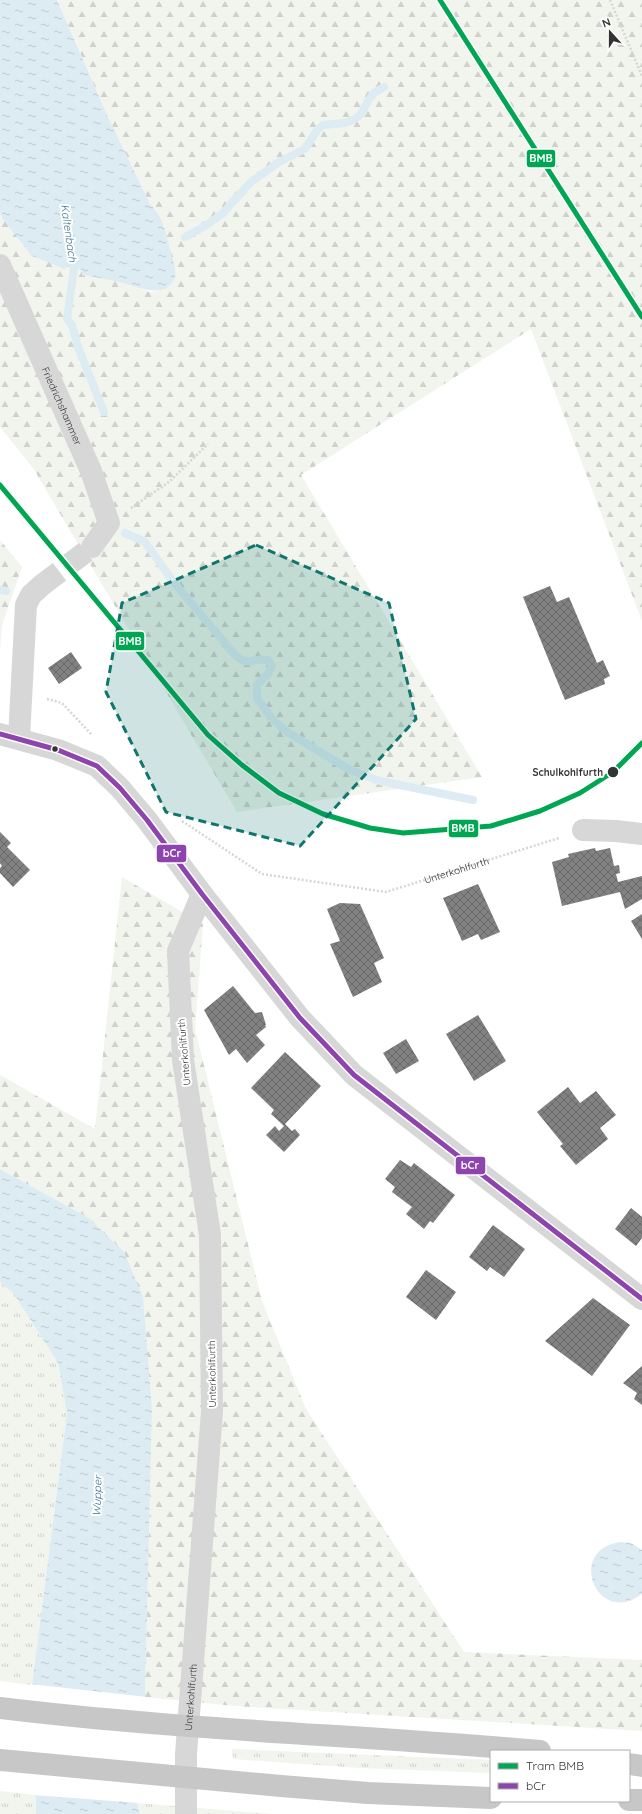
<svg xmlns="http://www.w3.org/2000/svg" width="642" height="1814" font-family="Quicksand,sans-serif">
<style>
.grass{fill:url(#grass-tufts)}
.forest{fill:url(#forest-firs)}
.water{fill:url(#water-ripples)}
.pier{fill:#fff}
.lines{fill:none;stroke-linecap:round;stroke-linejoin:round}
.stream{stroke:#ddebf3;stroke-width:8}
.building{fill:url(#building-cross-hatch)}
.minor-tunnel{stroke:#d6d6d6;stroke-width:22;stroke-dasharray:22 11;stroke-linecap:butt}
.path{stroke:#d6d6d6;stroke-width:2.5;stroke-dasharray:2 2;stroke-linecap:butt}
.minor{stroke:#d7d7d7;stroke-width:22}
.trunk{stroke:#c7c7c7;stroke-width:22}
.bus-1-casing{stroke:#fff;stroke-width:8}
.bus-1{stroke:#8e44ad;stroke-width:5}
.tram-1-casing{stroke:#fff;stroke-width:8}
.tram-1{stroke:#00a651;stroke-width:5}
.marked{fill:#0f766e;fill-opacity:0.2;stroke:#0f766e;stroke-width:3;stroke-dasharray:8 5;stroke-linejoin:round}
.bus-dot{fill:#333;stroke:#fff;stroke-width:1.5}
.labels{text-anchor:middle;dominant-baseline:central;stroke-width:4;stroke-linejoin:round;paint-order:stroke}
.street-label{font-size:10px;fill:#333;stroke:#fff}
.stop-label{font-size:10px;font-weight:bold;fill:#333;stroke:#fff;text-anchor:end}
.water-label{font-size:11px;font-style:italic;fill:#3f7597;stroke:#fff}
.line-badge{stroke:#fff;stroke-width:1.5}
.badge-label{font-size:11px;text-anchor:middle;font-weight:bold;fill:#fff}
</style>
<defs>
<pattern id="grass-tufts" width="24" height="20" patternUnits="userSpaceOnUse"><rect width="24" height="20" fill="#f1f5ed"/><path d="M3 7l-1-3M5 7V3M7 7l1-3M15 17l-1-3M17 17v-4M19 17l1-3" fill="none" stroke="#cfd2cc"/></pattern>
<pattern id="forest-firs" width="22" height="20" patternUnits="userSpaceOnUse"><rect width="22" height="20" fill="#f1f5ed"/><path d="M5 1l3.5 6h-7zM16 11l3.5 6h-7z" fill="#cfd2cc"/></pattern>
<pattern id="water-ripples" width="26" height="14" patternUnits="userSpaceOnUse"><rect width="26" height="14" fill="#ddebf3"/><path d="M2 4q2-2 4 0t4 0M15 11q2-2 4 0t4 0" fill="none" stroke="#becad1"/></pattern>
<pattern id="building-cross-hatch" width="8" height="8" patternUnits="userSpaceOnUse"><rect width="8" height="8" fill="#818181"/><path d="M0 0l8 8M0 8l8-8" fill="none" stroke="#6a6a6a"/></pattern>
</defs>
<rect width="100%" height="100%" fill="#fff"/>
<!-- grass -->
<path class="grass" d="M 0,1282 L 14,1293 L 58,1363 L 67,1413 L 32,1685 L 0,1681 Z
M 232,1749 L 491,1760 L 491,1773 L 359,1768 L 233,1759 Z
M 0,1791 L 35,1795 L 36,1814 L 0,1814 Z
M 137,1803 L 272,1814 L 140,1814 Z"/>
<!-- forest -->
<path class="forest" d="M 57,0 L 642,0 L 642,621 L 531,329 L 301,475 L 482,777 L 237,812 L 33,468 L 0,427 L 0,212 L 2,218 L 68,266 L 82,270 L 82,275 L 116,281 L 151,292 L 164,289 L 172,284 L 175,276 L 165,230 L 155,208 L 150,204 L 108,117 Z
M 0,540 L 22,567 L 2,625 L 0,653 Z
M 122,877 L 203,924 L 195,1029 L 262,1301 L 306,1409 L 464,1652 L 642,1660 L 642,1731 L 235,1706 L 145,1697 L 152,1410 L 89,1218 L 0,1169 L 0,1075 L 95,1129 Z"/>
<!-- water -->
<path class="water" d="M 0,0 L 57,0 L 108,117 L 150,204 C 162,214 167,235 170,250 C 172,258 177,270 175,277 C 167,303 131,284 115,281 C 104,279 93,277 82,275 L 82,270 L 68,266 L 65,269 L 32,256 L 2,218 L 0,212 Z
M 0,1169 L 89,1218 L 124,1252 L 143,1297 L 152,1410 L 145,1697 L 137,1803 L 140,1814 L 36,1814 L 32,1685 L 67,1413 L 58,1363 L 14,1294 L 0,1282 Z
M 621,1542 L 631,1543 L 642,1550 L 642,1594 C 597,1628 565,1549 621,1542 Z"/>
<!-- pier -->
<path class="pier" d="M 30,1684 L 147,1697 L 139,1803 L 33,1795 Z"/>
<g class="lines">
<!-- stream -->
<path class="stream" d="M 185,237 L 205,226 L 222,214 L 251,182 L 279,162 L 305,149 L 317,130 L 323,125 L 345,123 L 355,119 L 361,114 L 369,99 L 374,93 L 384,87
M 73,259 L 74,269 L 67,319 L 72,325 L 78,347 L 104,412
M 125,533 L 145,542 L 172,580 L 235,655 C 250,668 252,657 268,660 L 272,666 L 267,675 L 257,685 L 257,698 L 272,719 L 287,732 L 350,770 L 380,781 L 473,800
M 0,590 L 6,591"/>
</g>
<!-- building -->
<path class="building" d="M 550,586 L 557,602 L 569,597 L 597,663 L 603,660 L 610,676 L 604,679 L 605,684 L 565,700 L 523,597 Z
M 71,652 L 82,668 L 59,684 L 48,668 Z
M 0,832 L 11,843 L 7,847 L 30,870 L 13,887 L 0,873 L 0,868 L 2,866 L 0,863 Z
M 595,848 L 596,851 L 610,848 L 614,866 L 619,865 L 620,873 L 616,874 L 618,882 L 642,876 L 642,899 L 625,909 L 620,892 L 562,906 L 552,862 L 569,857 L 568,854 Z
M 478,884 L 500,932 L 481,940 L 478,934 L 462,941 L 443,898 Z
M 340,903 L 360,904 L 384,958 L 374,963 L 382,982 L 353,997 L 330,944 L 340,941 L 327,909 Z
M 642,914 L 642,939 L 631,921 Z
M 233,986 L 255,1013 L 262,1012 L 266,1025 L 265,1025 L 266,1027 L 256,1035 L 265,1045 L 247,1063 L 236,1049 L 229,1055 L 204,1010 Z
M 478,1015 L 506,1061 L 474,1081 L 446,1034 Z
M 406,1039 L 419,1061 L 396,1074 L 383,1053 Z
M 285,1052 L 321,1086 L 285,1124 L 292,1131 L 295,1129 L 300,1135 L 284,1152 L 266,1135 L 275,1126 L 279,1131 L 284,1126 L 271,1114 L 274,1110 L 251,1088 Z
M 568,1087 L 580,1103 L 596,1091 L 616,1115 L 600,1128 L 608,1139 L 576,1165 L 560,1146 L 563,1144 L 537,1112 Z
M 400,1160 L 411,1167 L 414,1163 L 455,1195 L 433,1223 L 430,1221 L 424,1229 L 406,1214 L 412,1207 L 392,1192 L 395,1187 L 385,1179 Z
M 631,1208 L 642,1217 L 642,1238 L 636,1246 L 615,1229 Z
M 493,1225 L 525,1249 L 504,1277 L 490,1267 L 487,1271 L 469,1257 Z
M 426,1270 L 456,1292 L 436,1320 L 406,1297 Z
M 593,1298 L 630,1325 L 592,1376 L 545,1341 Z
M 642,1366 L 642,1405 L 634,1399 L 637,1393 L 623,1383 Z"/>
<g class="lines">
<!-- minor-tunnel -->
<path class="minor-tunnel" d="M 42,585 L 92,547"/>
<!-- path -->
<g class="path">
<path d="M 610,0 L 642,76"/>
<path d="M 131,508 L 169,482 L 208,444"/>
<path d="M 47,699 L 62,703 L 92,735"/>
<path id="s1" d="M 182,821 L 262,874 L 386,892 L 559,838"/>
</g>
<!-- minor -->
<g class="minor">
<path id="s2" d="M 0,265 L 91,471 L 109,523 L 92,547"/>
<path d="M 0,734 L 58,750 L 97,766 L 120,788 L 147,820 L 202,894 L 300,1018 L 354,1075 L 642,1299"/>
<path d="M 19,738 L 26,605 L 31,595 L 42,585"/>
<path d="M 583,830 L 616,831 L 642,834"/>
<path id="s3" d="M 186,1814 L 186,1754 L 212,1411 L 210,1235 L 183,1060 L 178,951 L 202,894"/>
</g>
<!-- trunk -->
<path class="trunk" d="M 0,1708 C 179,1730 360,1735 540,1751
M 0,1760 L 281,1786 L 368,1793 L 491,1798
M 629,1764 L 642,1766
M 629,1800 L 642,1800"/>
<defs>
<path id="bus-1" d="M 0,734 L 58,750 L 97,766 L 120,788 L 147,820 L 202,894 L 300,1018 L 354,1075 L 642,1299"/>
</defs>
<!-- bus-1 casing -->
<use href="#bus-1" class="bus-1-casing"/>
<!-- bus-1 -->
<use href="#bus-1" class="bus-1"/>
<defs>
<path id="tram-1" d="M 440,0 L 642,317
M 0,485 L 208,735 L 242,765 L 279,793 L 323,814 L 370,828 L 403,833 L 491,826 L 540,811 L 580,793 L 613,772 L 642,743"/>
</defs>
<!-- tram-1 casing -->
<use href="#tram-1" class="tram-1-casing"/>
<!-- tram-1 -->
<use href="#tram-1" class="tram-1"/>
</g>
<!-- marked area -->
<path class="marked" d="M 256,545 L 389,603 L 416,719 L 300,846 L 166,812 L 106,692 L 122,603 Z"/>
<!-- markers -->
<g class="bus-dot">
<circle cx="55" cy="749" r="3.5"/>
<circle cx="613" cy="772" r="6"/>
</g>
<g class="labels">
<!-- street labels -->
<g class="street-label">
<text stroke="none"><textPath href="#s2" startOffset="154">Friedrichshammer</textPath></text>
<text stroke="none"><textPath href="#s1" startOffset="295">Unterkohlfurth</textPath></text>
<text transform="translate(184 1052) rotate(-95)">Unterkohlfurth</text>
<text transform="translate(212 1374) rotate(-91)">Unterkohlfurth</text>
<text stroke="none"><textPath href="#s3" startOffset="117">Unterkohlfurth</textPath></text>
</g>
<!-- stop labels -->
<g class="stop-label">
<text x="603" y="772">Schulkohlfurth</text>
</g>
<!-- water labels -->
<g class="water-label">
<text transform="translate(69 233) rotate(82)">Kaltenbach</text>
<text transform="translate(97 1496) rotate(-88)">Wupper</text>
</g>
</g>
<g class="line-badge">
<rect x="526" y="149" width="30" height="19" rx="4" fill="#00a651"/>
<rect x="115" y="631" width="30" height="20" rx="4" fill="#00a651"/>
<rect x="448" y="819" width="31" height="19" rx="4" fill="#00a651"/>
<rect x="156" y="844" width="31" height="19" rx="4" fill="#8e44ad"/>
<rect x="455" y="1156" width="31" height="19" rx="4" fill="#8e44ad"/>
</g>
<g class="badge-label">
<text x="541" y="162">BMB</text>
<text x="130" y="645">BMB</text>
<text x="463" y="832">BMB</text>
<text x="172" y="857">bCr</text>
<text x="470" y="1169">bCr</text>
</g>
<!-- legend -->
<rect x="490" y="1750" width="140" height="52" fill="#ffffff" stroke="#adadad"/>
<rect x="498" y="1763" width="20" height="6" fill="#00a651" stroke="#adadad"/>
<text x="526" y="1770" font-size="12" fill="#333333">Tram BMB</text>
<rect x="498" y="1783" width="20" height="6" fill="#8e44ad" stroke="#adadad"/>
<text x="526" y="1790" font-size="12" fill="#333333">bCr</text>
<!-- north arrow -->
<g transform="translate(610 32) rotate(339)" stroke="#ffffff" stroke-width="3" paint-order="stroke">
<path d="M0-3L7 15L0 10L-7 15Z" fill="#333333"/>
<text y="-6" font-size="11" font-weight="bold" text-anchor="middle" fill="#333333">N</text>
</g>
</svg>
